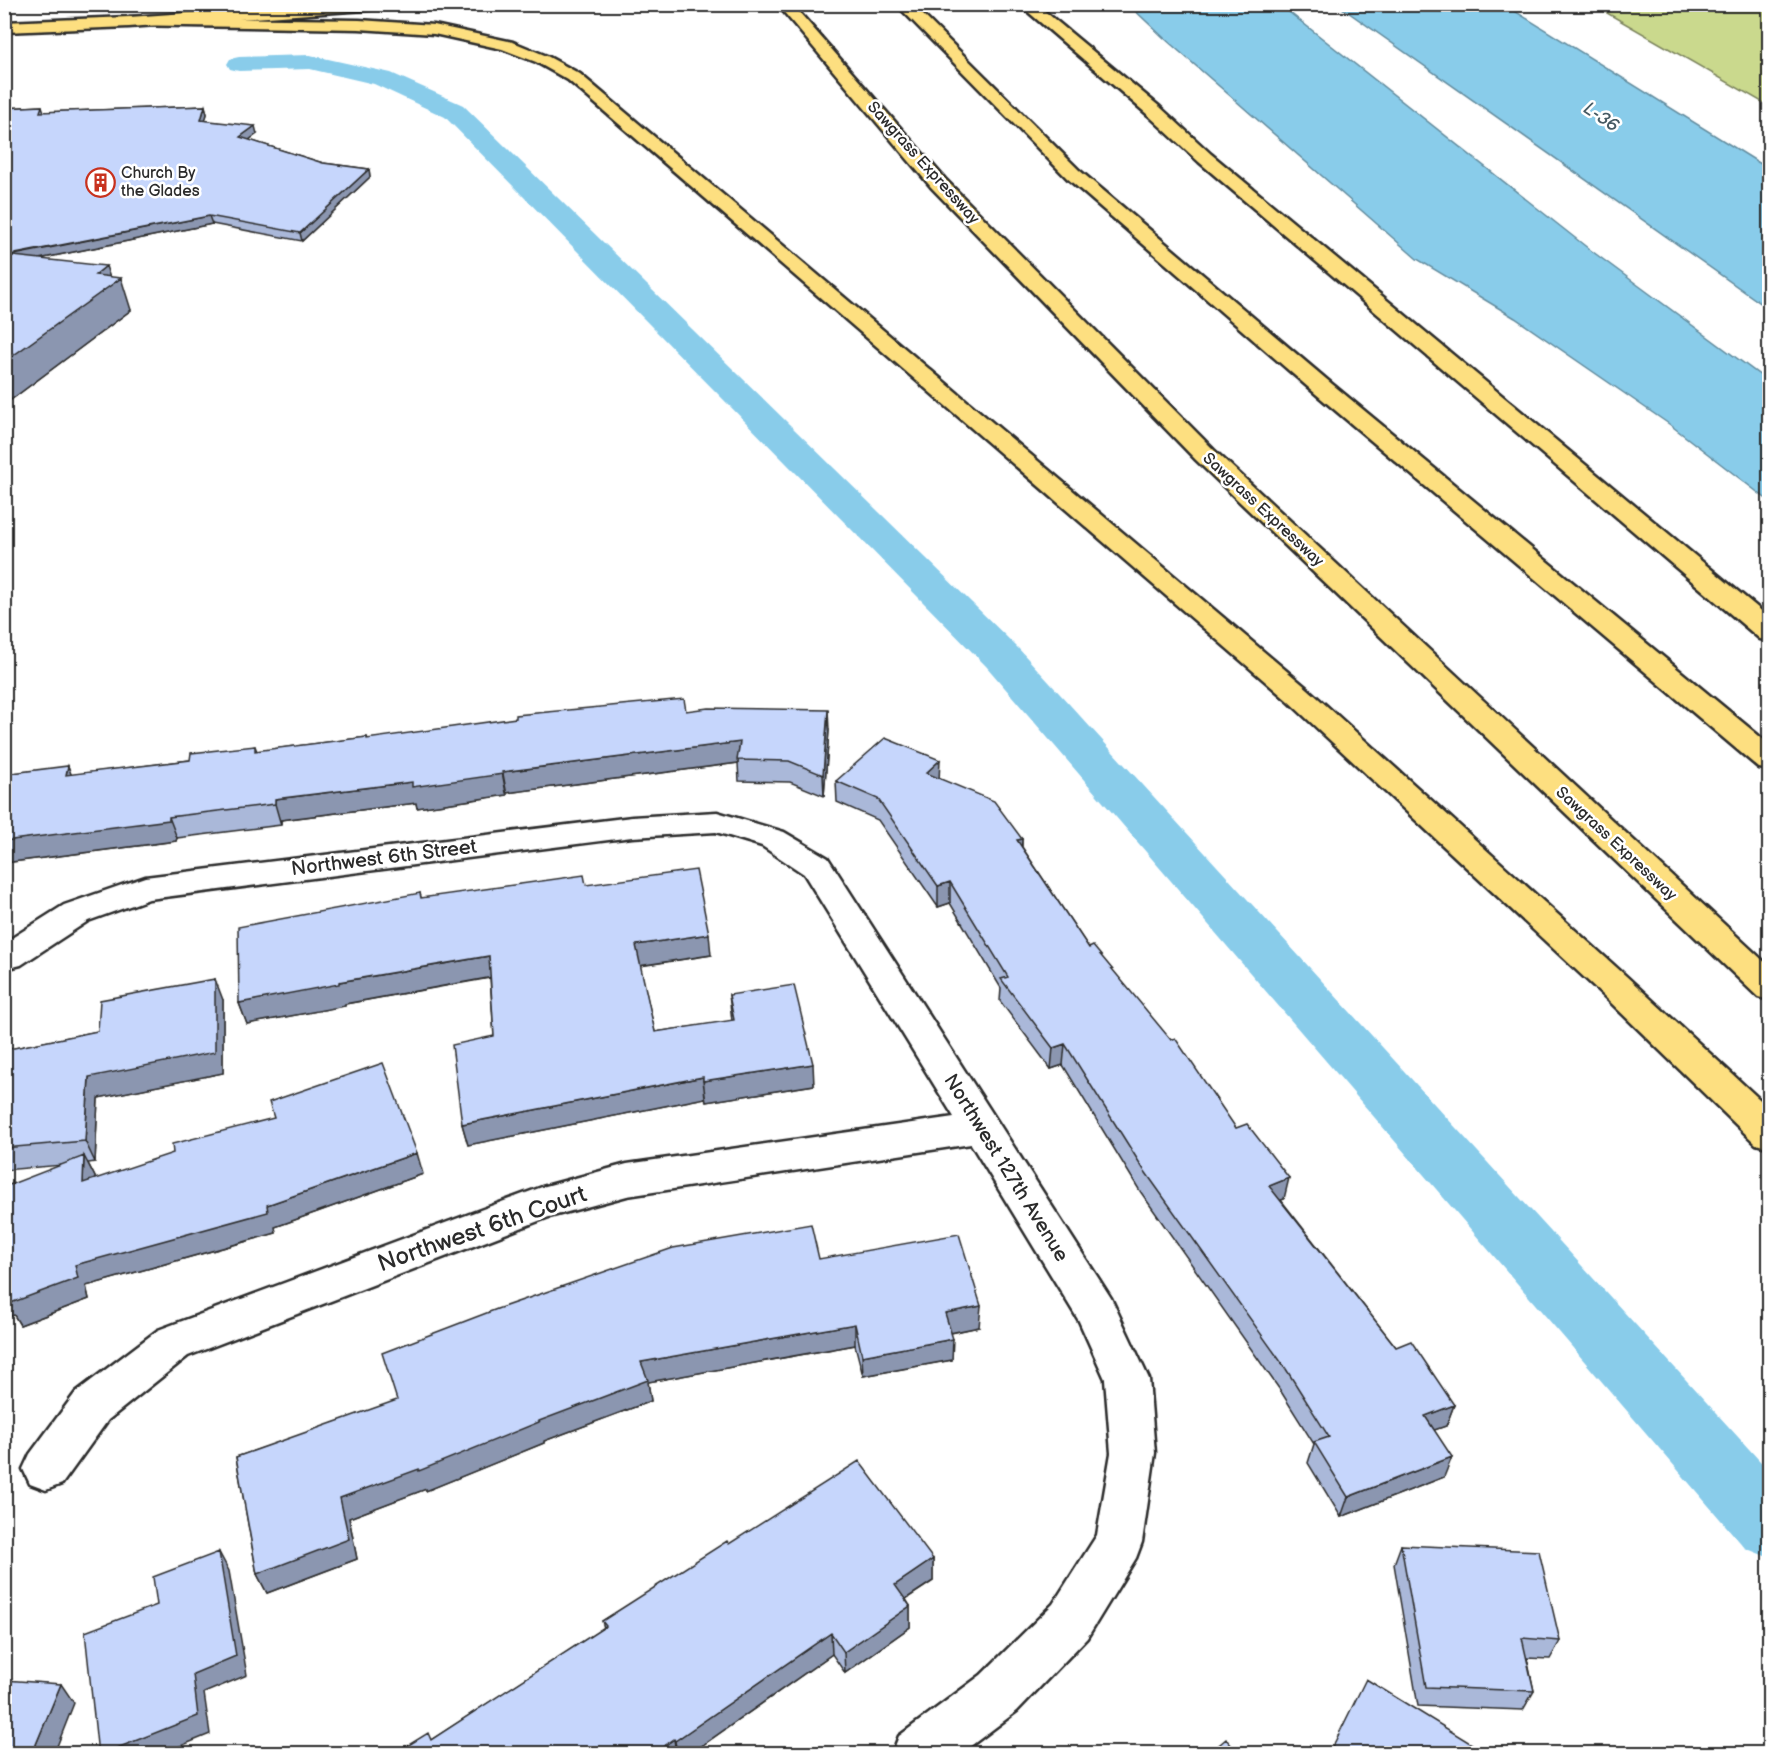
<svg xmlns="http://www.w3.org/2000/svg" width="1774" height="1758" font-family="'Balsamiq Sans',sans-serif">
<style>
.green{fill:#cad98d;stroke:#7a825c;stroke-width:1.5}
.water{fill:#89ccea;stroke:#638c9e;stroke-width:1.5}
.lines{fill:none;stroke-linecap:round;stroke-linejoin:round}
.canal{fill:#89ccea;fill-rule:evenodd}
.minor-casing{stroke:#2b2b2b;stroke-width:5}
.major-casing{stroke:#2b2b2b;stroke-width:5}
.highway-casing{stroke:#2b2b2b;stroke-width:5}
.minor{fill:#fff;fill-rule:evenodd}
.major{fill:#fddf80;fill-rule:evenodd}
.highway{fill:#fddf80;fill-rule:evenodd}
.wall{fill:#aab8d9;stroke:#2b2b2b;stroke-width:1.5}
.shaded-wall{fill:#8b96b0;stroke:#2b2b2b;stroke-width:1.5}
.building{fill:#c6d6fc;stroke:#2b2b2b;stroke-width:1.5}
.labels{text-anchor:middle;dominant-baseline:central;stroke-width:5;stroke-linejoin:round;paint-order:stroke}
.far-street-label{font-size:16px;fill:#2b2b2b;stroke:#fff}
.far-poi-label{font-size:16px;fill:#2b2b2b;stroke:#fff;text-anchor:start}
.far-water-label{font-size:18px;font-style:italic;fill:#475b64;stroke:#fff}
.street-label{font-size:20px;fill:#2b2b2b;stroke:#fff}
.near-street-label{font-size:24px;fill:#2b2b2b;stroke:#fff}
</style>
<rect width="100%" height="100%" fill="#fff"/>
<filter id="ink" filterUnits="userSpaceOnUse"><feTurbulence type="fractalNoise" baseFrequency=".0167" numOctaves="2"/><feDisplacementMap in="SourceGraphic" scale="12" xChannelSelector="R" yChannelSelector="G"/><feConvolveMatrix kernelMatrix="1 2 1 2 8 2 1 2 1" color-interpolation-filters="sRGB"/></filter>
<g filter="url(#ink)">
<!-- green -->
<path class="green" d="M 1593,5 L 1769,5 L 1769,106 Z"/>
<!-- water -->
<path class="water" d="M 1129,5 L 1280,5 L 1589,249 L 1769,382 L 1769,501 L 1669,424 L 1515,318 L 1417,259 L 1164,38 Z
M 1338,5 L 1505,5 L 1769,169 L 1769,309 Z"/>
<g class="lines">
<!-- canal -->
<path class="canal" d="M 310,55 L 391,73 L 463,105 L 1018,648 L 1770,1472 L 1770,1558 L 1745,1548 L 986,666 L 445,117 L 374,84 L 310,69 L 239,71 L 230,69 L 227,64 L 230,59 L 239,57 Z"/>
<defs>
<path id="minor" d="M 717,812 L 784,832 L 828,858 L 1111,1298 L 1149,1379 L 1155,1453 L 1142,1542 L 1136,1558 L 1087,1638 L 1017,1711 L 960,1754 L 892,1754 L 899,1736 L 981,1675 L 1053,1604 L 1097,1535 L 1111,1453 L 1105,1379 L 1079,1321 L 971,1144 L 627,1196 L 549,1217 L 188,1356 L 108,1420 L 62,1484 L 46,1490 L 30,1484 L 23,1469 L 30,1454 L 76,1392 L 158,1330 L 542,1187 L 627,1164 L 954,1117 L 804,874 L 762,846 L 716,832 L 632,837 L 149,899 L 88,921 L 21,965 L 9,968 L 4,967 L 4,943 L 64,905 L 145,877 L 632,817 Z"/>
<path id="major" d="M 319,4 L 399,4 L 392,8 L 129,27 L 4,32 L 4,22 L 129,17 Z"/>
<path id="highway" d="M 777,4 L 792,4 L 945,179 L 1214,450 L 1770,967 L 1770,1000 L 1758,997 L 1196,460 L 931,187 Z
M 896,4 L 912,4 L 1079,170 L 1332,384 L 1770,745 L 1770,770 L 1759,768 L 1316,394 L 1067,178 Z
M 1019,4 L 1036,4 L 1160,107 L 1211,154 L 1770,618 L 1770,641 L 1760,639 L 1199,162 L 1148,115 Z
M 129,17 L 359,20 L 434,25 L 513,42 L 547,56 L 580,74 L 1308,689 L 1626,976 L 1770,1109 L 1770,1148 L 1756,1144 L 1602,994 L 1288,701 L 568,80 L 536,62 L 502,49 L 434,34 L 359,29 L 124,25 L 121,22 Z"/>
</defs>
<!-- minor casing -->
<use href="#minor" class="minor-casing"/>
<!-- major casing -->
<use href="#major" class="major-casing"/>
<!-- highway casing -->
<use href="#highway" class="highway-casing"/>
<!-- minor -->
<use href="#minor" class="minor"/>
<!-- major -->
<use href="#major" class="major"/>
<!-- highway -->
<use href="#highway" class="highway"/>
</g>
<!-- wall -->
<path class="wall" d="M 42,106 L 44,112 L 205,106 L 207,114 L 205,121 L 257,134 L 249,140 L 323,163 L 369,169 L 370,177 L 302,241 L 212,224 L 39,259 L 109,276 L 131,310 L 4,405 L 4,108 Z
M 686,711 L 829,730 L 824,796 L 790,782 L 739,781 L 738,763 L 506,793 L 507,795 L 417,808 L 416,803 L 281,820 L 281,825 L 177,838 L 176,841 L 4,863 L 68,766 L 71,775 L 190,760 L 255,746 L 257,751 L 367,737 L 368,739 Z
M 939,778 L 1022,839 L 1022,847 L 1089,948 L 1284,1199 L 1281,1200 L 1396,1347 L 1454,1405 L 1446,1426 L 1434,1430 L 1444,1477 L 1341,1517 L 1308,1463 L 1314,1444 L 1280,1390 L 1140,1191 L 1063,1065 L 1051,1069 L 1000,1001 L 1001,988 L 950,903 L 938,907 L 878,820 L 837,802 L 836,781 Z
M 586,885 L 711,955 L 640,966 L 655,1032 L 732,1021 L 729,995 L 814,1085 L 706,1102 L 705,1098 L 468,1145 L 462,1124 L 494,1036 L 490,978 L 345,1004 L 345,1006 L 247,1024 L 239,1003 L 420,893 L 421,898 Z
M 223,1000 L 223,1073 L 98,1098 L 95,1162 L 88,1163 L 95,1177 L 94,1180 L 423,1174 L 275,1227 L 276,1233 L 86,1286 L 89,1299 L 20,1325 L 14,1315 L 62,1165 L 4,1170 L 4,1050 L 98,1031 Z
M 819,1259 L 979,1327 L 951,1333 L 952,1360 L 863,1376 L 855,1345 L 648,1382 L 651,1401 L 544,1441 L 544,1443 L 426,1491 L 426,1489 L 349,1518 L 357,1559 L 267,1593 L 257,1574 L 236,1457 Z
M 729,1544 L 933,1559 L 933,1581 L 906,1599 L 910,1606 L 910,1627 L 845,1673 L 832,1654 L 690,1754 L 394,1754 L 431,1740 L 604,1628 L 602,1621 Z
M 1401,1545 L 1560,1641 L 1550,1659 L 1527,1658 L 1534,1691 L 1523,1710 L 1418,1706 L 1394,1564 Z"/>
<!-- shaded-wall -->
<path class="shaded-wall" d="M 205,106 L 207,114 L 203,128 L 201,120 Z
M 255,126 L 257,134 L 242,145 L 240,137 Z
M 369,169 L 370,177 L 302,241 L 300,233 Z
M 209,216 L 212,224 L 4,266 L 4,257 Z
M 106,266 L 112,284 L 121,278 L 131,310 L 4,405 L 4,362 L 95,275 Z
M 828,710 L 829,730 L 824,796 L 823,775 Z
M 740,742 L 738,763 L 506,793 L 502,772 Z
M 940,760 L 939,781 L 926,773 Z
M 68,766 L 76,787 L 66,775 Z
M 503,774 L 507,795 L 417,808 L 416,803 L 281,820 L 281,825 L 275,804 L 275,799 L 412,782 Z
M 169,817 L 177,838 L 176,841 L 4,863 L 4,841 Z
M 1022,839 L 1021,860 L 1017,840 Z
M 950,882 L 950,903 L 938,907 L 938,886 Z
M 709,934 L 711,955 L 638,966 L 636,945 Z
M 489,956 L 493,977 L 345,1004 L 345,1006 L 247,1024 L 239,1003 L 339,982 Z
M 215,979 L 223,1000 L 223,1073 L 98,1098 L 95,1162 L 85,1141 L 89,1077 Z
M 1065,1044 L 1063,1065 L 1051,1069 L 1053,1048 Z
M 813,1064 L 814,1085 L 706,1102 L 703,1081 Z
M 703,1077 L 705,1098 L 468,1145 L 462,1124 Z
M 417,1153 L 423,1174 L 275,1227 L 276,1233 L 86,1286 L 89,1299 L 20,1325 L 14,1315 L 4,1319 L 4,1293 L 75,1265 L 267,1205 Z
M 84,1156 L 95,1177 L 93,1205 L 83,1183 Z
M 1289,1178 L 1284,1199 L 1264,1207 L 1269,1186 Z
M 981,1306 L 979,1327 L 945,1334 L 945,1313 Z
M 855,1324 L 855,1345 L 648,1382 L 651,1401 L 544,1441 L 544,1443 L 426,1491 L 426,1489 L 349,1518 L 357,1559 L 267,1593 L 257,1574 L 340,1498 L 539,1421 L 641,1362 Z
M 953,1339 L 952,1360 L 863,1376 L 862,1356 Z
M 1454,1405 L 1446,1426 L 1417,1436 L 1425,1416 Z
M 1452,1457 L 1444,1477 L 1341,1517 L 1348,1497 Z
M 219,1552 L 229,1571 L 247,1675 L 204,1693 L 210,1734 L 161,1754 L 102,1754 L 193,1674 Z
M 933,1559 L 933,1581 L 895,1606 L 895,1585 Z
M 910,1606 L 910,1627 L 845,1673 L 844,1652 Z
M 831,1633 L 832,1654 L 690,1754 L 677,1754 L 675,1741 Z
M 61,1684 L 74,1703 L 54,1754 L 32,1754 Z
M 674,1739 L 676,1754 L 653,1754 Z"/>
<!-- building -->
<path class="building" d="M 42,106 L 40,112 L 205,106 L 201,120 L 255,126 L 240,137 L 323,163 L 369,169 L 300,233 L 209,216 L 10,255 L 4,255 L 4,108 Z
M 4,255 L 106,266 L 95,275 L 121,278 L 4,362 Z
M 684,699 L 686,711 L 708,708 L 828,710 L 823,775 L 789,761 L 737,760 L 740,742 L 502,772 L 503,774 L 412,787 L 412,782 L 275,799 L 275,804 L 169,817 L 169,820 L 4,841 L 4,774 L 68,766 L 66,775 L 190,760 L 191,753 L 255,746 L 255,751 L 367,737 L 367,739 L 516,718 L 516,715 Z
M 885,738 L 940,760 L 926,773 L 994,801 L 1022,839 L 1017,840 L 1089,948 L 1093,946 L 1171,1040 L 1175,1038 L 1236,1128 L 1247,1124 L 1289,1178 L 1269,1186 L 1396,1347 L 1411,1341 L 1454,1405 L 1425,1416 L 1452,1457 L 1348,1497 L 1314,1442 L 1329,1437 L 1286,1369 L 1144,1170 L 1065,1044 L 1053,1048 L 1001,979 L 1008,977 L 950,882 L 938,886 L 878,799 L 836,781 Z
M 696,870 L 709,934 L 636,945 L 655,1032 L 734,1020 L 729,995 L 794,985 L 813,1064 L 703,1081 L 703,1077 L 462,1124 L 452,1045 L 494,1036 L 489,956 L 339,982 L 339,984 L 239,1003 L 238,927 L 420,893 L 421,898 L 584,875 L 586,885 Z
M 215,979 L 215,1052 L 89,1077 L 85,1141 L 4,1148 L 4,1050 L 98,1031 L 100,1000 Z
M 383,1063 L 417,1153 L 267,1205 L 268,1212 L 75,1265 L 78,1278 L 8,1304 L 6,1292 L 4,1293 L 4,1187 L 84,1156 L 83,1183 L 173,1153 L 172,1144 L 274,1118 L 269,1102 Z
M 811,1224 L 819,1259 L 959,1234 L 981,1306 L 945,1313 L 953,1339 L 862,1356 L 855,1324 L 641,1362 L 648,1380 L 539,1421 L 539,1422 L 419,1471 L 419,1469 L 340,1498 L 349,1539 L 257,1574 L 236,1457 L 397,1400 L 382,1353 L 497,1309 L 673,1248 Z
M 859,1461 L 933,1559 L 895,1585 L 910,1606 L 844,1652 L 831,1633 L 675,1741 L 674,1739 L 653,1754 L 394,1754 L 428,1733 L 431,1740 L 606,1626 L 602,1621 L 727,1541 L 729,1544 Z
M 1401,1545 L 1539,1551 L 1560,1641 L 1522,1638 L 1534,1691 L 1426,1687 Z
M 219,1552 L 236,1656 L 193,1674 L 198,1716 L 102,1754 L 98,1754 L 85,1632 L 157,1605 L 153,1577 Z
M 1366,1679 L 1488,1754 L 1329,1754 Z
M 4,1680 L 61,1684 L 32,1754 L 4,1754 Z
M 1226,1739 L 1239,1754 L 1208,1754 Z"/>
</g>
<!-- icons -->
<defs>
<symbol id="building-ring" viewBox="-11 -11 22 22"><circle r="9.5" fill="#fff" stroke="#c8321e" stroke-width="1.5"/><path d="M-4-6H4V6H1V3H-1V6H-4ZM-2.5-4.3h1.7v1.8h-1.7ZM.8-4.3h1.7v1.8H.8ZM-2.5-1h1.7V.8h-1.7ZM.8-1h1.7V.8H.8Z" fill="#c8321e"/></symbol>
</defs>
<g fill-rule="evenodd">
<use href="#building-ring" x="84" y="166" width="33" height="33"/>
</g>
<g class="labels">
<!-- far-street labels -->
<g class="far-street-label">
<text transform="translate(923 163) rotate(48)">Sawgrass Expressway</text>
<text transform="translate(1263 510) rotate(43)">Sawgrass Expressway</text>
<text transform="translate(1616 844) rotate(43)">Sawgrass Expressway</text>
</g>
<!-- far-poi labels -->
<g class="far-poi-label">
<text x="121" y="173">Church By<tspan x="121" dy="18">the Glades</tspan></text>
</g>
<!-- far-water labels -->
<g class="far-water-label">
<text transform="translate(1601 117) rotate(34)">L-36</text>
</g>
<!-- street labels -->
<g class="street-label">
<text transform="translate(384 858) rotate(-7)">Northwest 6th Street</text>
<text transform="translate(1006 1168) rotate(58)">Northwest 127th Avenue</text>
</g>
<!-- near-street labels -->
<g class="near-street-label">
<text transform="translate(482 1229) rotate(-19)">Northwest 6th Court</text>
</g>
</g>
<!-- margin -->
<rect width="1774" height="1758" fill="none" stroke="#fff" stroke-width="24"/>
<rect x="12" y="12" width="1750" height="1734" fill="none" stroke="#2b2b2b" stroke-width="2" filter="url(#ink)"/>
</svg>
